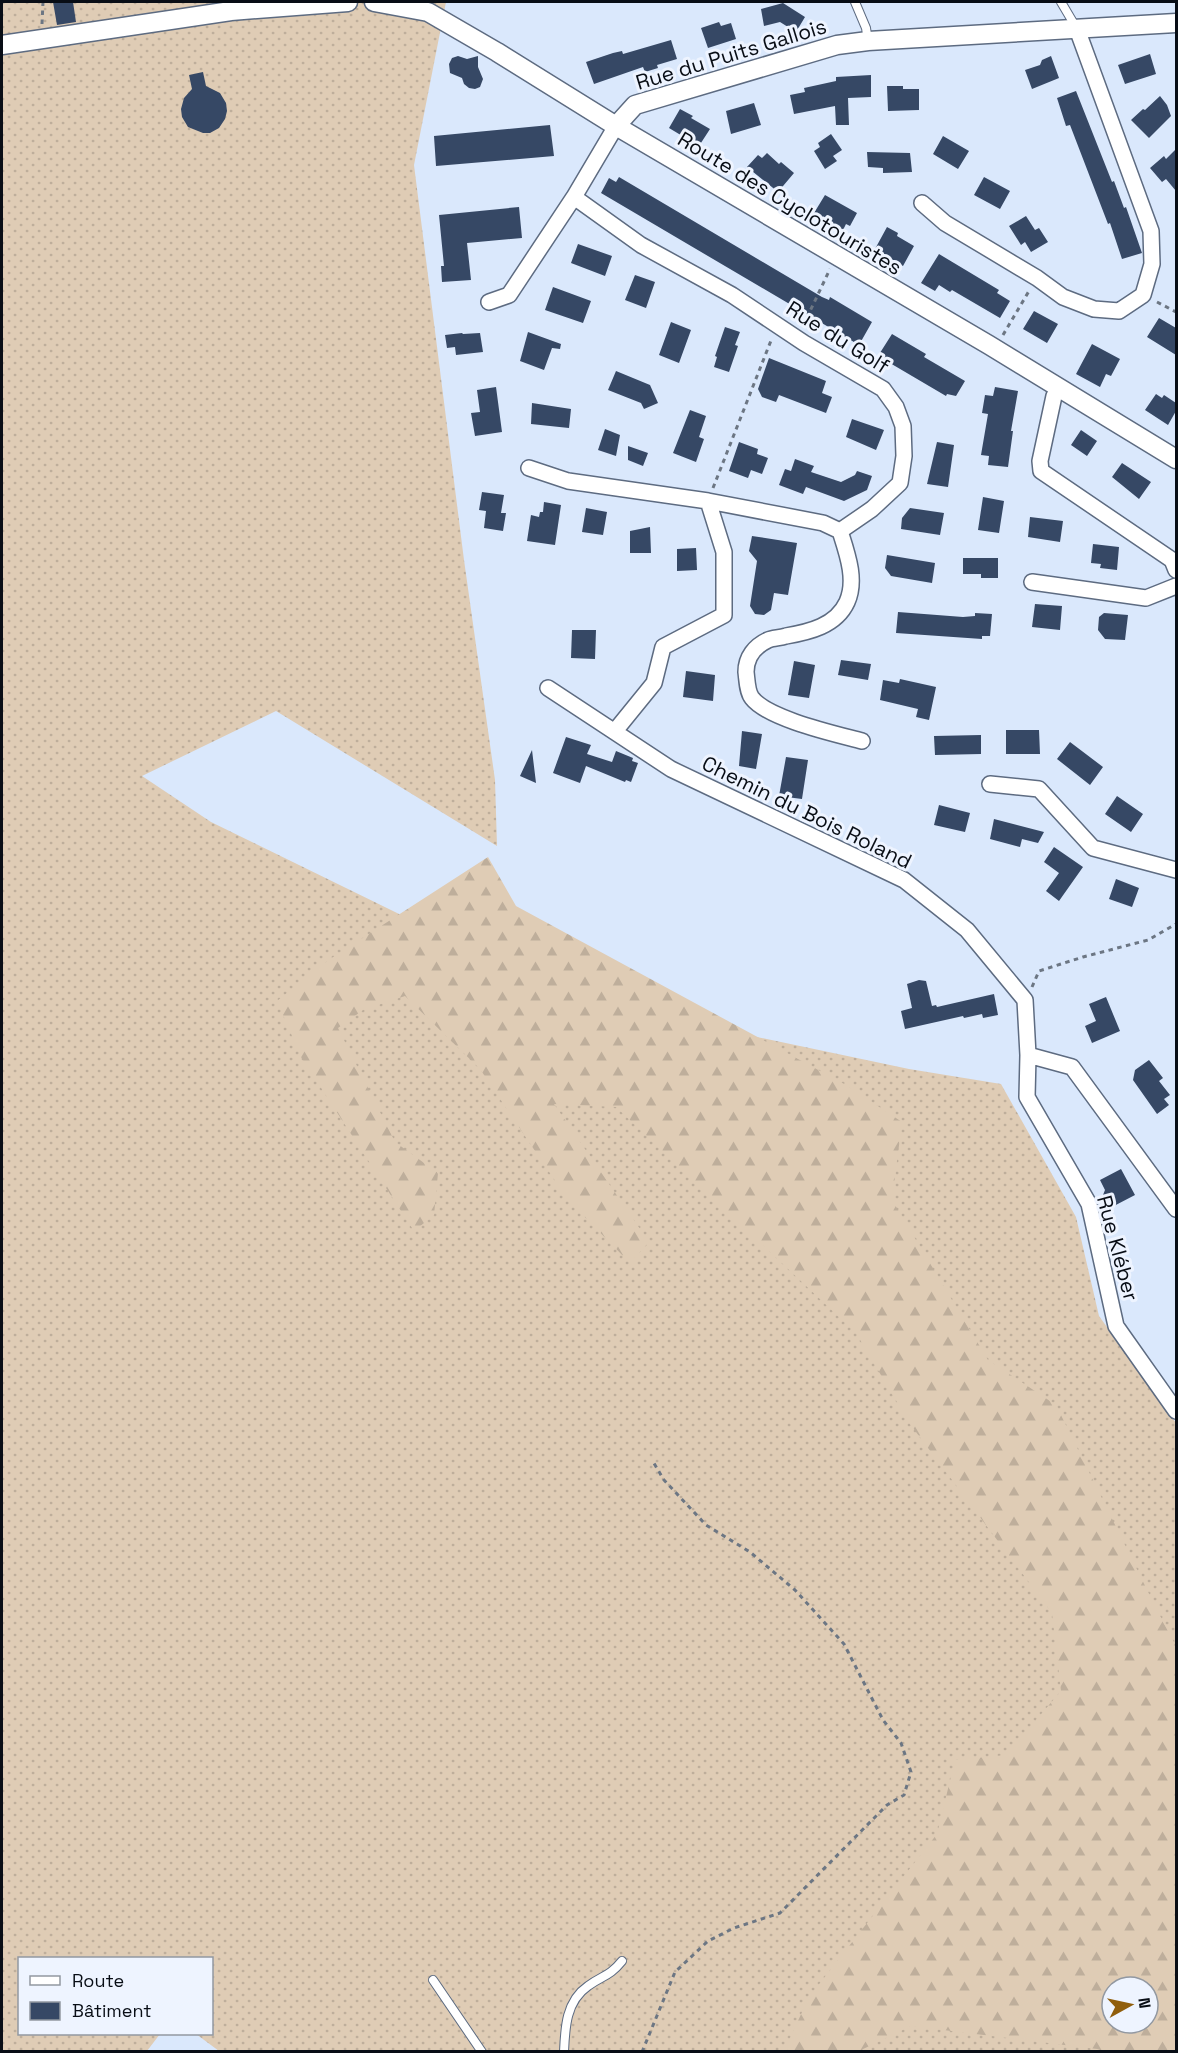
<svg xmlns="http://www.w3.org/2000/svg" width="1178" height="2053" font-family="'Space Grotesk',sans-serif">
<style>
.grass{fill:url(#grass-dots);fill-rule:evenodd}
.forest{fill:url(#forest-firs);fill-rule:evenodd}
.building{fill:#364865}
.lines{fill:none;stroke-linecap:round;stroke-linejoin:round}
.service-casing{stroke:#5d6b81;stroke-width:10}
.minor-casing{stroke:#5d6b81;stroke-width:18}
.tertiary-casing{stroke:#5d6b81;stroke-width:21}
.path{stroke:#6c7683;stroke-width:3;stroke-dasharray:4.5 4.5;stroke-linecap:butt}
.service{stroke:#fff;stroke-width:8}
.minor{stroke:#fff;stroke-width:15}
.tertiary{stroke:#fff;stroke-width:18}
.labels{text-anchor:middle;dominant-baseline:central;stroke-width:6;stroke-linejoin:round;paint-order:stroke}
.street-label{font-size:21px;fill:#080d15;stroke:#eef4ff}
</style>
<defs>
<pattern id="grass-dots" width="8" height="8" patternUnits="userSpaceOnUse" patternTransform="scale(1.5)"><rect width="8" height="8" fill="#dfccb5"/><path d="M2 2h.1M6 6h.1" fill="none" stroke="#beae9b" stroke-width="1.8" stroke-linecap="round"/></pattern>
<pattern id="forest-firs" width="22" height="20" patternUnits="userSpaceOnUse" patternTransform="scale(1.5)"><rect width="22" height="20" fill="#dfccb5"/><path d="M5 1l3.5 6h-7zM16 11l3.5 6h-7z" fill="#beae9b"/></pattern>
</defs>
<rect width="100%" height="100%" fill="#dae8fc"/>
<!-- grass -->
<path class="grass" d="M 2,2 L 446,2 L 414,165 L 464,560 L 495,780 L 497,846 L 276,711 L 142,776 L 211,822 L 571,998 L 909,1069 L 1001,1084 L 1076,1217 L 1099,1316 L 1176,1423 L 1176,2051 L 219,2051 L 196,2034 L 212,2034 L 212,1958 L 20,1958 L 20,2034 L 160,2034 L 147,2051 L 2,2052 ZM 1112,1987 L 1148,1987 L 1148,2023 L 1112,2023 Z"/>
<!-- forest -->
<path class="forest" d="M 488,857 L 516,906 L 846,1085 L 902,1122 L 892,1200 L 988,1360 L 1056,1405 L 1156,1608 L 1176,1646 L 1176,2051 L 1104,2051 L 1097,2049 L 911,2026 L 859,2051 L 795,2052 L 785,2049 L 809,1997 L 937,1834 L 955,1760 L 1006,1755 L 1061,1691 L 1052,1613 L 910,1424 L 856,1333 L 616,1107 L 554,1104 L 649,1242 L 630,1263 L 568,1200 L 480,1069 L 405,996 L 363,1010 L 338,1028 L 395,1142 L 438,1173 L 434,1215 L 414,1231 L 301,1057 L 277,1001 L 330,959 ZM 1112,1987 L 1148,1987 L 1148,2023 L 1112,2023 Z"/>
<!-- building -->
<path class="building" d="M 53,2 L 73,2 L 76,22 L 57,25 Z
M 783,3 L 805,17 L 796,32 L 780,22 L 764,26 L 761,9 Z
M 719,22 L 721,26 L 731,23 L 736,39 L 708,48 L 701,28 Z
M 671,40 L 677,59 L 657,65 L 658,68 L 645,72 L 643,67 L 594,84 L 586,62 L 613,53 L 622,51 L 623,54 Z
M 1150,54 L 1156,74 L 1125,84 L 1118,65 Z
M 458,56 L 467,59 L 478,56 L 478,67 L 483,79 L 480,87 L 475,89 L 469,88 L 464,84 L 462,78 L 450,73 L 449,64 L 452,58 Z
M 1051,56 L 1059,78 L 1032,89 L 1025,70 L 1040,65 L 1042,60 Z
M 203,72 L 206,86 L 220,93 L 226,103 L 227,111 L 225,119 L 219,128 L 210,133 L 203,133 L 188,127 L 182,117 L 181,109 L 184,98 L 192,89 L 189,75 Z
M 871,75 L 871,97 L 848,98 L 849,125 L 836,125 L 835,106 L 794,114 L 790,95 L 805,92 L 804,88 L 836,81 L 836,77 Z
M 887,86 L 903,86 L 903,89 L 919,89 L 919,110 L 888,111 Z
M 1076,91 L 1112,182 L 1114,181 L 1124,208 L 1126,207 L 1142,253 L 1122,259 L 1110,223 L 1108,224 L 1070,125 L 1066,126 L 1057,98 Z
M 1160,96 L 1167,105 L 1171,116 L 1149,138 L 1131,120 L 1143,109 L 1145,110 Z
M 754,103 L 761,125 L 731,134 L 726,111 Z
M 680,109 L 693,116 L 691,118 L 710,129 L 699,146 L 669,128 Z
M 550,125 L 554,156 L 436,166 L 434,136 Z
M 831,134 L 842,150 L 833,156 L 837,161 L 825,169 L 814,151 L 820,147 L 818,143 Z
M 943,136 L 969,151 L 958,169 L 933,154 Z
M 1176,149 L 1176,191 L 1166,179 L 1162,182 L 1150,168 L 1164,156 L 1166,159 Z
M 867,152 L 910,153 L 912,172 L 883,173 L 883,168 L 868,167 Z
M 767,153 L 779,164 L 781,162 L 794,173 L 778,192 L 747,167 L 758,155 L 762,158 Z
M 619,177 L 822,297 L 829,300 L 830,297 L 872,322 L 859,345 L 601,193 L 609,178 L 616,182 Z
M 984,177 L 1010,191 L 1000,209 L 974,195 Z
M 825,195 L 857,213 L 850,226 L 846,224 L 843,230 L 814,213 Z
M 519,207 L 522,238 L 467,243 L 471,280 L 442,282 L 441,266 L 444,266 L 439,215 Z
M 1026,216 L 1035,230 L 1039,228 L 1048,242 L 1031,252 L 1025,242 L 1021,245 L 1009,226 Z
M 887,227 L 898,233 L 897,236 L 914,246 L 903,266 L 875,249 Z
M 578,244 L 612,256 L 605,276 L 571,263 Z
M 939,254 L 999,290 L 997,293 L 1010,301 L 1000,318 L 952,290 L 950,292 L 939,285 L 935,291 L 921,283 Z
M 635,275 L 655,282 L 646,308 L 625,300 Z
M 553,287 L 591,301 L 583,323 L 545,310 Z
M 1034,311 L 1058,324 L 1047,343 L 1023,329 Z
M 1159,318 L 1176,328 L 1176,355 L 1147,337 Z
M 671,322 L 691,330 L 679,363 L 659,355 Z
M 725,327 L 740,332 L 735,345 L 738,346 L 729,372 L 714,367 L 717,357 L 715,356 Z
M 528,332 L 561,344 L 560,349 L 552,348 L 544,370 L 520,361 Z
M 462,333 L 463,334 L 480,333 L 483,352 L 456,355 L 455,347 L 447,348 L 445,335 Z
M 892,334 L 926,354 L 924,357 L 965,381 L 956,396 L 947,394 L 946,396 L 878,356 Z
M 1092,344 L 1120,359 L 1111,376 L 1106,374 L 1100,387 L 1076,374 Z
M 769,358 L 826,381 L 822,393 L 832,397 L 826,413 L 779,395 L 776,402 L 762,397 L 758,389 Z
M 616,371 L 650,385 L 658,403 L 644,409 L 641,403 L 608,390 Z
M 496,387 L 502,432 L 475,436 L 471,413 L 480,412 L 477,390 Z
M 995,387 L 1018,391 L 1011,431 L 1013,431 L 1008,467 L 988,465 L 989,456 L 981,455 L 988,414 L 982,413 L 985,395 L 993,396 Z
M 1156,394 L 1162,398 L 1164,395 L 1176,403 L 1176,411 L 1168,425 L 1145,410 Z
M 532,403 L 571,409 L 569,428 L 531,424 Z
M 690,410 L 706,416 L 699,437 L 704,439 L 696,462 L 673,453 Z
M 852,419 L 884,430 L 876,450 L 846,437 Z
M 605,429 L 620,435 L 616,456 L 598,450 Z
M 1081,430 L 1097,441 L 1087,456 L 1071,445 Z
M 739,442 L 758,449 L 757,454 L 768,458 L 762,474 L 751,470 L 748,478 L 729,471 Z
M 937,442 L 954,445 L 948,487 L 927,484 Z
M 628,446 L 648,453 L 643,466 L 628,460 Z
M 795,459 L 814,466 L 811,472 L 841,482 L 855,475 L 857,471 L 872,476 L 867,490 L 844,501 L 806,487 L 803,494 L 779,485 L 785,469 L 791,471 Z
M 1122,463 L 1151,482 L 1139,499 L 1112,477 Z
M 482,492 L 504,495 L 501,513 L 506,513 L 503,531 L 484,528 L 486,511 L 479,510 Z
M 983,497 L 1004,501 L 999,533 L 978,530 Z
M 544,502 L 561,505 L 555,545 L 527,541 L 531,515 L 539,517 L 540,512 L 543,512 Z
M 586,508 L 607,512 L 603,535 L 582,532 Z
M 910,508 L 944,513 L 940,535 L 901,529 L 902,518 Z
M 1030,517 L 1063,521 L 1060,542 L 1028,537 Z
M 650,527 L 651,553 L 630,553 L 630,531 Z
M 752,536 L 797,543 L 788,595 L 774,593 L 771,610 L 764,615 L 755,614 L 750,606 L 757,561 L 749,551 Z
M 1093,544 L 1119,547 L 1117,570 L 1100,568 L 1101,564 L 1091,563 Z
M 696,548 L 697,570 L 677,571 L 677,549 Z
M 887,555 L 935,563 L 932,583 L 891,576 L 885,568 Z
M 963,558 L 998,558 L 998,578 L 981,578 L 981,574 L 963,574 Z
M 1035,604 L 1062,606 L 1060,630 L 1032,627 Z
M 898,612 L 963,617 L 975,616 L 975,613 L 992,614 L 990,636 L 982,636 L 982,639 L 896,633 Z
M 1104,613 L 1128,615 L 1125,640 L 1105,639 L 1098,630 L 1099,617 Z
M 572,630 L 596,630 L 595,659 L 571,658 Z
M 841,660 L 871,664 L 868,680 L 838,675 Z
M 794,661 L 815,665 L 809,698 L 788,695 Z
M 686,671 L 715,675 L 713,701 L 683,697 Z
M 900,679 L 936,687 L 929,720 L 916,717 L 918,709 L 880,700 L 883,680 L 899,683 Z
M 1006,730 L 1039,730 L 1040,754 L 1006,754 Z
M 742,731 L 762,734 L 756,769 L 739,766 Z
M 981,735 L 981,754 L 935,755 L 934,736 Z
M 566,737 L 591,745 L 587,754 L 612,762 L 616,751 L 633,758 L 632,761 L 638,763 L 631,782 L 626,780 L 625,782 L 586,766 L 580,783 L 553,773 Z
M 1070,742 L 1103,767 L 1090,785 L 1057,759 Z
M 532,750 L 536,783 L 520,776 Z
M 786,757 L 808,760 L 802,799 L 779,796 Z
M 1117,796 L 1143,814 L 1131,832 L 1105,814 Z
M 939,805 L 970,813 L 965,832 L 934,825 Z
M 994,819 L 1044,832 L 1038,843 L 1022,839 L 1020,847 L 990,839 Z
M 1054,847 L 1083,867 L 1059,901 L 1046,891 L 1059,873 L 1044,862 Z
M 1116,879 L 1139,888 L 1132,907 L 1109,899 Z
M 919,980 L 926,981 L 932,1006 L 936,1005 L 937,1007 L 994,994 L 998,1015 L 983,1018 L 982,1014 L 964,1018 L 963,1016 L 905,1029 L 901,1011 L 912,1008 L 907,984 Z
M 1106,997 L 1120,1031 L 1092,1043 L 1085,1026 L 1096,1021 L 1089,1004 Z
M 1149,1060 L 1163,1078 L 1159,1081 L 1170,1095 L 1164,1099 L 1169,1105 L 1157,1114 L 1133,1080 L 1135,1070 Z
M 1121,1169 L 1135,1195 L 1110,1208 L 1103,1195 L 1105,1190 L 1100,1180 Z"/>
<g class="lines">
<defs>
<path id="service" d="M 855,2 L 866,28 L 868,41
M 1061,2 L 1077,29
M 433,1980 L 482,2052
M 564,2052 C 565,2028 566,2001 588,1986 C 603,1975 609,1977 622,1961"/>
<path id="minor" d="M 922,203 L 945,223 L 1037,278 L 1063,297 L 1094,309 L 1119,311 L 1143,295 L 1152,264 L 1151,231 L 1077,29
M 489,302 L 509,295 L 574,197
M 1060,388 L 1054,396 L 1040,461 L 1041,471 L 1172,560 L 1176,570
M 529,468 L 568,481 L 708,501 L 823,523 L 840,531 L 872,509 L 900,483 L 904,456 L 903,426 L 896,407 L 883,389 L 804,343 L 732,295 L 641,245 L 574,197 L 616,126
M 840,531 C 847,553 857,580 847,602 C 836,626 809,632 786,636 C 780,638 773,638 768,640 C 755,646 746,657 746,672 C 747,679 747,692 752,698 C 768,719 836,734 862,741
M 1032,582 L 1146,598 L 1176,586
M 548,688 L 671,769 L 904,880 L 967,930 L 1025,1000 L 1028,1055 L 1027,1097 L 1089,1204 L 1116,1326 L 1176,1411
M 615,731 L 654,683 L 663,647 L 724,615 L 724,552 L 708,501
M 990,784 L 1039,789 L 1093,848 L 1176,870
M 1028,1055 L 1072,1067 L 1176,1209"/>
<path id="tertiary" d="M 374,2 L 428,12 L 497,52 L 616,126 L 989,345 L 1176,459
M 2,45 L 231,11 L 348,2
M 616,126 L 635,105 L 837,45 L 868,41 L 1176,23"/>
</defs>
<!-- service casing -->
<use href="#service" class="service-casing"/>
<!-- minor casing -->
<use href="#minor" class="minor-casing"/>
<!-- tertiary casing -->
<use href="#tertiary" class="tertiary-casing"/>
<!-- path -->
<path class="path" d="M 42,24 L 43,2
M 1157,302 L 1176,312
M 803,326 L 830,269
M 1003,335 L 1029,291
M 713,488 L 772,338
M 1032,987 L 1039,971 L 1083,957 L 1148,940 L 1176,924
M 642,2052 L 675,1972 L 708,1941 L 734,1928 L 780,1913 L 887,1805 L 904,1795 L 911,1772 L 901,1743 L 883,1720 L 844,1644 L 795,1590 L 750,1552 L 706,1525 L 664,1480 L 652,1460"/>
<!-- service -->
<use href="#service" class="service"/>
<!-- minor -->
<use href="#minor" class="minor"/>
<!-- tertiary -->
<use href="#tertiary" class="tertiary"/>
</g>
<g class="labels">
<!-- street labels -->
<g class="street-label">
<text transform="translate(731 54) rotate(-17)">Rue du Puits Gallois</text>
<text transform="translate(790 203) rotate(31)">Route des Cyclotouristes</text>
<text transform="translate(838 337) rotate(32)">Rue du Golf</text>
<text transform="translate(807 812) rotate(26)">Chemin du Bois Roland</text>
<text transform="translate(1118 1248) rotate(75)">Rue Kléber</text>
</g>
</g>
<!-- border -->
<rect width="1178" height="2053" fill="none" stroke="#080d15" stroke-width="6"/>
<!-- legend -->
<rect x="18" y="1957" width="195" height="78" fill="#eef4ff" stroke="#9298a1" stroke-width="1.5"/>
<rect x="30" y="1976" width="30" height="9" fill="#ffffff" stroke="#9298a1" stroke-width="1.5"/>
<text x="72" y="1987" font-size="18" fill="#080d15">Route</text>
<rect x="30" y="2002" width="30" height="18" fill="#364865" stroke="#9298a1" stroke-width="1.5"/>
<text x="72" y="2017" font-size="18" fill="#080d15">Bâtiment</text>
<!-- north arrow -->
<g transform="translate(1130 2005) rotate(82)"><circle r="28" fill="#eef4ff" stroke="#9298a1" stroke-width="1.5"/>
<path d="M0-4.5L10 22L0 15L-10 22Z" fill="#905e0c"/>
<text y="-9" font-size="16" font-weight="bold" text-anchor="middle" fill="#080d15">N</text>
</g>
</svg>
